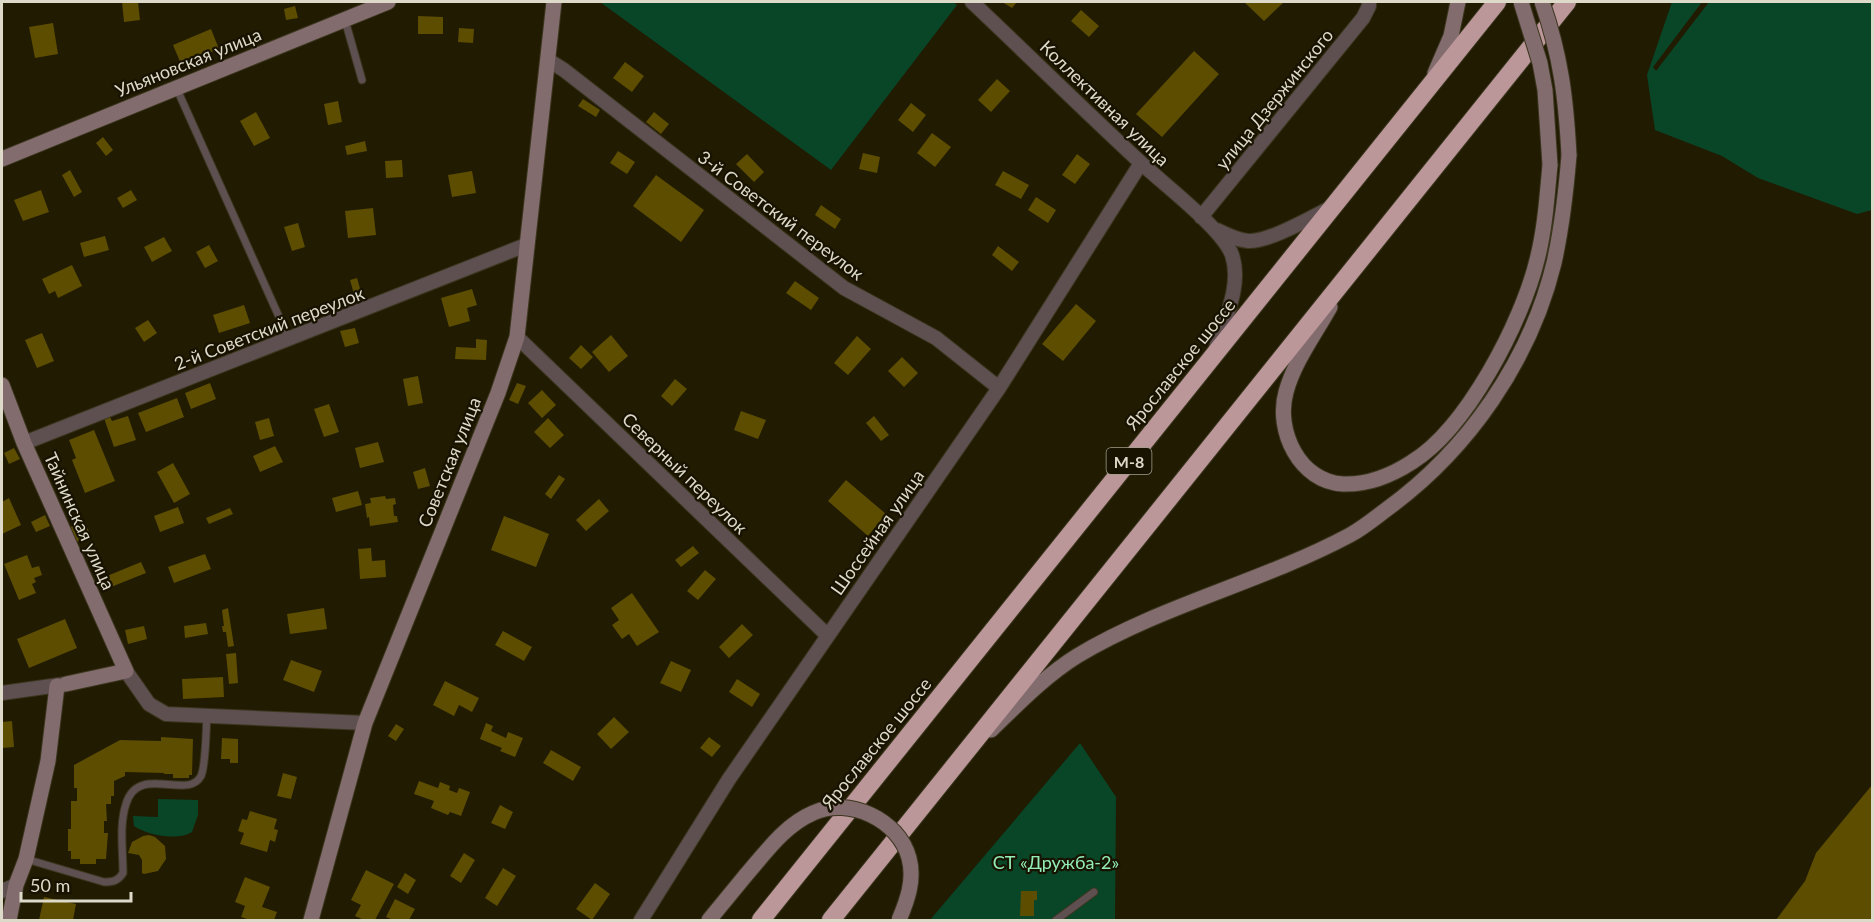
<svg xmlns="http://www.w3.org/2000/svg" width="1874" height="922" font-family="Lato,sans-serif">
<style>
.green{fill:#094628}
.building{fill:#5c4d00}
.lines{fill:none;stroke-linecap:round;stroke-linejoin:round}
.lane-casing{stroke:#3b361e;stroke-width:9}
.street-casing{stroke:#3b361e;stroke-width:16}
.secondary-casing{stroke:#3b361e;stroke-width:17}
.highway-casing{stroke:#3b361e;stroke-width:20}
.lane{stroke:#5e4f50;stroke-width:7}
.street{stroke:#5e4f50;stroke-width:14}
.secondary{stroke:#836c6e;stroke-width:15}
.highway{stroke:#bb979a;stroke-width:18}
.secondary-bridge-casing{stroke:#3b361e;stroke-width:17;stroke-linecap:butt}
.secondary-bridge{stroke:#836c6e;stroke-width:15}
.labels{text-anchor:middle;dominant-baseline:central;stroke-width:4.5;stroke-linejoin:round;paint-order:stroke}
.shield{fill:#181200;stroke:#a29e8d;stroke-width:1.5}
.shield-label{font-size:16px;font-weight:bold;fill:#dddaca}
.street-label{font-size:18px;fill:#dddaca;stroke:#181200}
.park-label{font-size:18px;fill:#92eeb6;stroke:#181200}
</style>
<rect width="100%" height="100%" fill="#211b02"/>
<!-- green -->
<path class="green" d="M 600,2 L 953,2 L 957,5 L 831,170 Z
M 1672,2 L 1702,2 L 1653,67 L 1656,71 L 1709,2 L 1872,2 L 1872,210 L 1857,214 L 1758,178 L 1722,156 L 1655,130 L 1647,75 Z
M 1080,743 L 1116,797 L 1115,920 L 930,920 Z
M 158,799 L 198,800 L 198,815 L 192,832 C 178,841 147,835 134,826 L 133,816 L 158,817 Z"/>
<!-- building -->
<path class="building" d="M 122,2 L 138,2 L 140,20 L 124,22 Z
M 1002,2 L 1017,2 L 1012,8 Z
M 1244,2 L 1284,2 L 1264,21 Z
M 295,6 L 298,18 L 286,20 L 284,9 Z
M 1081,10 L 1099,26 L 1089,37 L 1071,21 Z
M 418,16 L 443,17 L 443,34 L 418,34 Z
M 53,23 L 58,54 L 35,58 L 29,27 Z
M 459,28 L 474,29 L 473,43 L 458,42 Z
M 211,29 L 219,49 L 181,64 L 173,45 Z
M 1194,51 L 1219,74 L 1162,137 L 1136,114 Z
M 625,62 L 644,76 L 632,92 L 613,78 Z
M 997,79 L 1010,91 L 991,112 L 978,100 Z
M 583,99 L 600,110 L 596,117 L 578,106 Z
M 338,101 L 342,122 L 328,125 L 324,104 Z
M 911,103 L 926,115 L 913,132 L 898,120 Z
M 256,112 L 270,138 L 254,146 L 240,121 Z
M 654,112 L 669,124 L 661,134 L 646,122 Z
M 932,133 L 951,147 L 935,167 L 917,153 Z
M 103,137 L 113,150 L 106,156 L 96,143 Z
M 365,141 L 367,151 L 347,155 L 345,146 Z
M 618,151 L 635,162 L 627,174 L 610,163 Z
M 863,153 L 880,157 L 877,173 L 859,169 Z
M 747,154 L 764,172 L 754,182 L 736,164 Z
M 1077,154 L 1090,164 L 1075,184 L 1062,175 Z
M 402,160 L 403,177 L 386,178 L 385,161 Z
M 70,170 L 82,192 L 74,197 L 62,175 Z
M 472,171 L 476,193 L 452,197 L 448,175 Z
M 1003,171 L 1029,185 L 1021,199 L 995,185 Z
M 656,175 L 704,210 L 681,242 L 633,206 Z
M 41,190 L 49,212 L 23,221 L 14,200 Z
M 131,190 L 137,200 L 123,208 L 117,198 Z
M 1036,197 L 1056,210 L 1048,223 L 1028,210 Z
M 821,205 L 841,219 L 835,229 L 815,215 Z
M 373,208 L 376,235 L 348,238 L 345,211 Z
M 298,223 L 305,247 L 292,251 L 284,227 Z
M 105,236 L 109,250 L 84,257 L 80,243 Z
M 164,237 L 172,251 L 152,262 L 144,247 Z
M 209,245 L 218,261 L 205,268 L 196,252 Z
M 998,246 L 1019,262 L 1012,271 L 992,255 Z
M 72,265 L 82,286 L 58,298 L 55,291 L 49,294 L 42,279 Z
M 357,278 L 363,299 L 356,301 L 350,280 Z
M 795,281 L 819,298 L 811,310 L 786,293 Z
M 472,289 L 477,305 L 467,308 L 470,321 L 449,327 L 441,298 Z
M 1076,304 L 1096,321 L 1063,361 L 1042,344 Z
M 244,305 L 250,323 L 219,333 L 213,315 Z
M 148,320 L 157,333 L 144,342 L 135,328 Z
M 355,328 L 359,343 L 345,347 L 340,331 Z
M 42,333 L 54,361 L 37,368 L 25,340 Z
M 611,335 L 628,356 L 609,372 L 592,352 Z
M 857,336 L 871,349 L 848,375 L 834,363 Z
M 476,339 L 487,340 L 486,360 L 455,359 L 456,347 L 476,348 Z
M 581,345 L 593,357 L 581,369 L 569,358 Z
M 902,357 L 918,373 L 904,387 L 888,371 Z
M 418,376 L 423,403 L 408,406 L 403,379 Z
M 675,379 L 687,389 L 672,406 L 661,396 Z
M 210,383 L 216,399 L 191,409 L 185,393 Z
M 517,383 L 526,386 L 518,404 L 509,400 Z
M 542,390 L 556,405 L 542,418 L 528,403 Z
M 177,398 L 184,417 L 146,432 L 138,413 Z
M 329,404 L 339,432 L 324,437 L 314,409 Z
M 741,411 L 766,420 L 758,439 L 734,430 Z
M 128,416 L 136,440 L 114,447 L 104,418 L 110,417 L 112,421 Z
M 874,416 L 889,435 L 881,441 L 866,423 Z
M 269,418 L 274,436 L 260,440 L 255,422 Z
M 548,418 L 564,435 L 550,448 L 534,432 Z
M 94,430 L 115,481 L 85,493 L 72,460 L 76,458 L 69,440 Z
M 378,442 L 384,462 L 360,468 L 355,448 Z
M 275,446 L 283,462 L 260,472 L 253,456 Z
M 14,448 L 20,459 L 9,464 L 4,453 Z
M 173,463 L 190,494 L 174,503 L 157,472 Z
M 425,468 L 430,486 L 418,489 L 413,472 Z
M 559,475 L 565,479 L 551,499 L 545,494 Z
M 846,480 L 886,514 L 868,536 L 828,501 Z
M 358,491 L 362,505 L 336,512 L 332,498 Z
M 385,496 L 386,499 L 395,498 L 396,504 L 393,505 L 394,516 L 397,516 L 398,522 L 370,526 L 369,517 L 367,518 L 365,504 L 371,503 L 370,498 Z
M 9,498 L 21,525 L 2,534 L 2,502 Z
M 599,499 L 609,511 L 586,531 L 576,520 Z
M 178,507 L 184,523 L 160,532 L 154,516 Z
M 230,508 L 233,514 L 209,524 L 206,518 Z
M 45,515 L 50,526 L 36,532 L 31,522 Z
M 504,516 L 549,534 L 536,567 L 491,550 Z
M 84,521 L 91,536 L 74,543 L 68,528 Z
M 693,546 L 699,553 L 681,567 L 675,560 Z
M 371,548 L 372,561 L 385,560 L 386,577 L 360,579 L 358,549 Z
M 205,554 L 211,569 L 174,583 L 168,567 Z
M 27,555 L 32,568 L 39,566 L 42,575 L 34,578 L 36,582 L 32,584 L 36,593 L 19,600 L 4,564 Z
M 141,562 L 146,573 L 111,587 L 107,576 Z
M 705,570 L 716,579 L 698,600 L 687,591 Z
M 632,593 L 659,632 L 637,646 L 629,634 L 622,639 L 612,625 L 619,620 L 611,608 Z
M 228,608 L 234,646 L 228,647 L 226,632 L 223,632 L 222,626 L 224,626 L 222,610 Z
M 324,608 L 327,629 L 290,634 L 287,614 Z
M 65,619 L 77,648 L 29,668 L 17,639 Z
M 206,623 L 208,634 L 185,638 L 184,626 Z
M 742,624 L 753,635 L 729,658 L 719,647 Z
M 144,626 L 147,639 L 128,644 L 125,630 Z
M 503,631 L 532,647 L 524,661 L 495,645 Z
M 236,653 L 238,683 L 229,684 L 226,654 Z
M 291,660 L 322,671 L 314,692 L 283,680 Z
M 671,661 L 691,670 L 681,692 L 660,683 Z
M 223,677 L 224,697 L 183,699 L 182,679 Z
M 737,679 L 760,694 L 752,707 L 729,692 Z
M 445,681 L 479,698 L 472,712 L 459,705 L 454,716 L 433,705 Z
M 614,717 L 629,732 L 611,749 L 597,734 Z
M 12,721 L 14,747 L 2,748 L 2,722 Z
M 486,723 L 493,726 L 491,731 L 506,738 L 508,732 L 523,738 L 515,757 L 500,751 L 502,748 L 480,739 Z
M 396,724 L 404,729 L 396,741 L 388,736 Z
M 161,737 L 193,739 L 192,775 L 189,775 L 189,778 L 173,778 L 173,774 L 164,774 L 164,773 L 125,772 L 125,776 L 114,781 L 114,796 L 111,796 L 111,804 L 106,804 L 107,821 L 104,821 L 104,833 L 108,833 L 106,859 L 96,859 L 96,864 L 80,864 L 80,859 L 71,859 L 71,851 L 68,851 L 68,829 L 71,829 L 71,801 L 77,801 L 77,788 L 74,788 L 74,765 L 120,740 L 161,741 Z
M 709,737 L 721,746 L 712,757 L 700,748 Z
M 222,738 L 238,739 L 238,763 L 230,763 L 230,759 L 221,759 Z
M 551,750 L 581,767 L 573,781 L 543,763 Z
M 283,773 L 297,777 L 291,799 L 277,796 Z
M 419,781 L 438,788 L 440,782 L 450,786 L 449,790 L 457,793 L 459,788 L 470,792 L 461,816 L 450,812 L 448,815 L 431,808 L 434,801 L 414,794 Z
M 1872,785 L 1872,920 L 1776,920 L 1805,881 L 1816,853 Z
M 500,805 L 513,812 L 505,829 L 491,823 Z
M 250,811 L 277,819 L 274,829 L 278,830 L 275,842 L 270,840 L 267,852 L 240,844 L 244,833 L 238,831 L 242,819 L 247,820 Z
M 149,835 L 155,837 L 165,846 L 166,859 L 158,871 L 144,874 L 142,873 L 142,860 L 139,855 L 128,853 L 132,842 L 143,836 Z
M 464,853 L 475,860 L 461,883 L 450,876 Z
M 503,868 L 516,876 L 497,906 L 485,898 Z
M 366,870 L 394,884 L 375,920 L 364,920 L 355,916 L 361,905 L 351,900 Z
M 405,873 L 416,880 L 408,894 L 397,887 Z
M 245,877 L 270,887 L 262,907 L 277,912 L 274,920 L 250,920 L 241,917 L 245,906 L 235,902 Z
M 595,883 L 610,894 L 592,920 L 576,909 Z
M 1021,891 L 1037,891 L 1037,900 L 1034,900 L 1034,916 L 1020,916 Z
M 44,897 L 76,904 L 73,920 L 39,920 Z
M 395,899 L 415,909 L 409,920 L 393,920 L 386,917 Z"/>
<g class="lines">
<defs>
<path id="lane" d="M 345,20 L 362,80
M 176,87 L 289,339
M 26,859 L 104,882 C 113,882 118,881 123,873 C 123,851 119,825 126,804 C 138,763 188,801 201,776 C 206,765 206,729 207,715
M 1056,920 L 1094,892"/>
<path id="street" d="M 972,2 C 1028,55 1083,109 1140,162 C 1162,183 1223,229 1232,255 C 1242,285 1225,319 1216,348
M 548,60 L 564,70 L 844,288 L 936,338 L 999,388
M 1201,217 L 1363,18 L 1369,6 L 1369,2
M 1217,230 C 1227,235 1237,240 1248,241 C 1269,242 1310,218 1330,208
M 517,337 L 827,635
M 24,443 L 526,245
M 126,671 L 149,704 L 166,714 L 365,723
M 2,693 L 66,684
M 2,891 L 16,885
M 641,920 L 729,779 L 999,388 L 1141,163"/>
<path id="secondary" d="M 1435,73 L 1451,36 L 1458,2
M 2,159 L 388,2
M 1330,307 C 1315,334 1294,362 1286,392 C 1275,431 1300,482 1343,484 C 1368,485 1392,475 1412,462 C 1467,428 1522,322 1537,260 C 1545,229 1547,197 1550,165
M 2,385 L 24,443 L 126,671 L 66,684
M 991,730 C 1018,704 1045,676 1077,656 C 1162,605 1262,582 1350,535 C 1363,528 1375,518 1387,509 C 1468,450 1530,361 1554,263 C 1562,227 1566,192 1569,155
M 9,920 L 16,885 L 26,859 L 48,761 L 57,686
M 311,920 L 365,723 L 498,393 L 517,337 L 554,2
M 709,920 L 746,875"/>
<path id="highway" d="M 761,920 L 1497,2
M 831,920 L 1567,2"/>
</defs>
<!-- lane casing -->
<use href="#lane" class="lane-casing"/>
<!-- street casing -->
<use href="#street" class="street-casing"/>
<!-- secondary casing -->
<use href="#secondary" class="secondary-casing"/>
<!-- highway casing -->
<use href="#highway" class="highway-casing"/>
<!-- lane -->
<use href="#lane" class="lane"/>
<!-- street -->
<use href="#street" class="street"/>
<!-- secondary -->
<use href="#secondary" class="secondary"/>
<!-- highway -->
<use href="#highway" class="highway"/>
<defs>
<path id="secondary-bridge" d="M 1521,2 L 1540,63 L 1545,90 L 1550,165
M 1542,2 C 1561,56 1566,99 1569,155
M 746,875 C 766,852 785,825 813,813 C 849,796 899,820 909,858 C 915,880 907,901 899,920"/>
</defs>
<!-- secondary-bridge casing -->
<use href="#secondary-bridge" class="secondary-bridge-casing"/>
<!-- secondary-bridge -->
<use href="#secondary-bridge" class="secondary-bridge"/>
</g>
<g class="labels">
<!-- shield labels -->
<rect class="shield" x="1106.5" y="448" width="45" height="26" rx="4.5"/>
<g class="shield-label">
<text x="1129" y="461">М-8</text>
</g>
<!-- street labels -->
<g class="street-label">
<text transform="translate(188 62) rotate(-22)">Ульяновская улица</text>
<text transform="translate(1274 99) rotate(-51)">улица Дзержинского</text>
<text transform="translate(1105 103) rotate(44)">Коллективная улица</text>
<text transform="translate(781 215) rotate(37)">3-й Советский переулок</text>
<text transform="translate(269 328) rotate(-21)">2-й Советский переулок</text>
<text transform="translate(1180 364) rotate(-51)">Ярославское шоссе</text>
<text transform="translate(449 462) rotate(-68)">Советская улица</text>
<text transform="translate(685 473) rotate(44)">Северный переулок</text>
<text transform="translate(80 521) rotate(66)">Тайнинская улица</text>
<text transform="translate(877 532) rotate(-55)">Шоссейная улица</text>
<text transform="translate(876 743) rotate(-51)">Ярославское шоссе</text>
</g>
<!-- park labels -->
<g class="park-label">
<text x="1056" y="862">СТ «Дружба-2»</text>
</g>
</g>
<!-- border -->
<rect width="1874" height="922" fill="none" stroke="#dddaca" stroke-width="6"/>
<!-- scale -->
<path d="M21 892v9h110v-9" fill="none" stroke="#dddaca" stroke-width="3"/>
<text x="30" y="892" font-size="18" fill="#dddaca" stroke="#181200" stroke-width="4.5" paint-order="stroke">50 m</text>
</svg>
